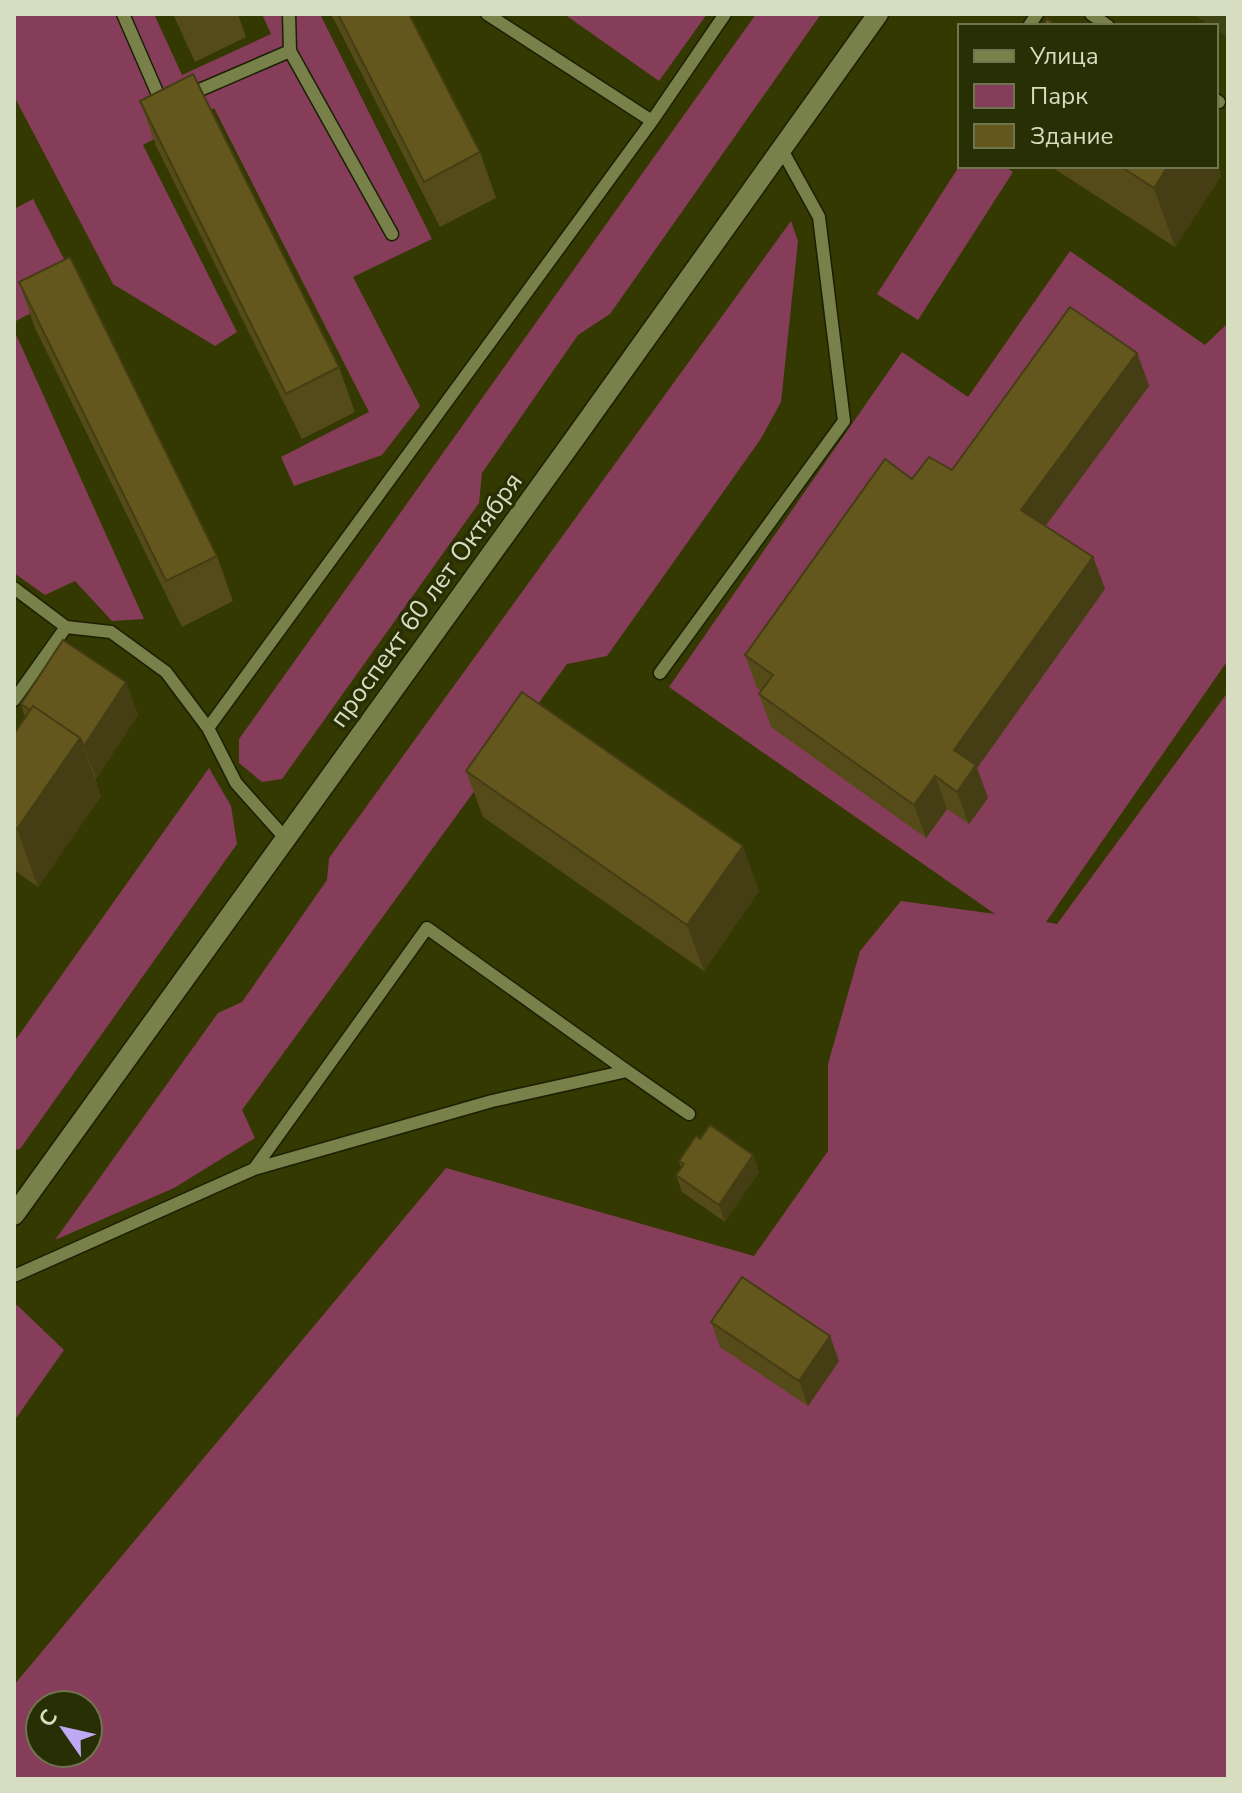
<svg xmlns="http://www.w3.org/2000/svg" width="1242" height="1793" font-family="'Nunito Sans',sans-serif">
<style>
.built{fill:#3d4313}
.green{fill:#863d5a;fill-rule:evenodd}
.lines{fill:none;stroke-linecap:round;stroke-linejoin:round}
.lane-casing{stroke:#1b1f03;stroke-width:15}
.secondary-casing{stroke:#1b1f03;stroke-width:23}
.lane{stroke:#78814a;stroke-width:12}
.secondary{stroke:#78814a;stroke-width:20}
.wall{fill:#554b19}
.shaded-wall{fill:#453d14}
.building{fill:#63571d;stroke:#453d14;stroke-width:2}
.labels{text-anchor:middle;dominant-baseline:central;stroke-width:7;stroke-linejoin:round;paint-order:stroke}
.street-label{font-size:26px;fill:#d7ddc0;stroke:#292f04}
</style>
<rect width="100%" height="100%" fill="#333900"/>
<!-- built -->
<path class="built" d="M 1193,14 L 1228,14 L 1228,38 L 1216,30 L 1216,26 L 1211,26 Z"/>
<!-- green -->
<path class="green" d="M 14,14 L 154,14 L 182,75 L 271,34 L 262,14 L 320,14 L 432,239 L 353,277 L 420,406 L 382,455 L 294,486 L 281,457 L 369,412 L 214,108 L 143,145 L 237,332 L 215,346 L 113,284 L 14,96 Z
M 564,14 L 707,14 L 659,81 Z
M 756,14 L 821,14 L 610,314 L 578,335 L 482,473 L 479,503 L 282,779 L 262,782 L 239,763 L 239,739 Z
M 960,165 L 1004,166 L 1013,172 L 918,320 L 877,294 Z
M 33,199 L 79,288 L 14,322 L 14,209 Z
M 791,221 L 798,241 L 781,402 L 760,440 L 607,656 L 567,664 L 242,1110 L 255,1138 L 174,1188 L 55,1240 L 218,1013 L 242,1002 L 327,880 L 329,858 Z
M 1070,251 L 1205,345 L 1228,323 L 1228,660 L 1046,922 L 1057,924 L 1228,692 L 1228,1779 L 14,1779 L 14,1685 L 446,1168 L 754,1256 L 828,1151 L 828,1064 L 860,951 L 901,901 L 995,914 L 669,687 L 902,352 L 968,397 ZM 40,1705 L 88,1705 L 88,1753 L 40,1753 Z
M 14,330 L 144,619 L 112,621 L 75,581 L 45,595 L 14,573 Z
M 209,768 L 231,806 L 237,844 L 20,1149 L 14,1150 L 14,1042 Z
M 17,1305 L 64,1350 L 14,1421 L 14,1307 Z"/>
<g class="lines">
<defs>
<path id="lane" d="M 123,14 L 163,106
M 487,14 L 652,121
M 1091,14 L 1108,26
M 1029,26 L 1037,14
M 290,51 L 392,234
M 188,95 L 290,51 L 289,14
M 1216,100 L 1219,102
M 14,588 L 66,627 L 111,632 L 166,672 L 208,728 L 236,783 L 286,839
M 660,673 L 844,421 L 819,217 L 782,150
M 14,700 L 66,627
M 208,728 L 652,121 L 725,14
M 254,1169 L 492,1101 L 627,1071 L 689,1114
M 14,1276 L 254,1169 L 427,928 L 627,1071"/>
<path id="secondary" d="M 14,1215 L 575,438 L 878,14"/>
</defs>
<!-- lane casing -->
<use href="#lane" class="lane-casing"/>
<!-- secondary casing -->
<use href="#secondary" class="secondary-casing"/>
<!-- lane -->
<use href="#lane" class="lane"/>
<!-- secondary -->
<use href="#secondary" class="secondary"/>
</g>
<!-- wall -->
<path class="wall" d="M 173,14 L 238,14 L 246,37 L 195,62 Z
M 331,14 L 409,14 L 480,152 L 496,198 L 440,227 Z
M 140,101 L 339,367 L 355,412 L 302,439 L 156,146 Z
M 1216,163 L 1221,176 L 1175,247 L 1050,166 L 1216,166 Z
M 19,282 L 217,556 L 233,601 L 182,627 L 35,328 Z
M 1137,353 L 1149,386 L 1045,526 L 1093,557 L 1105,589 L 977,768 L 988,798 L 969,824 L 947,809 L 926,838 L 771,727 L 759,694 L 762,691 L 757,688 L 745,655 L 912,479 L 952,470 Z
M 126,682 L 138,715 L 96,779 L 95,778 L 101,796 L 38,887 L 14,870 L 14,734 L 25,717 L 21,704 Z
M 466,771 L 759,891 L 704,971 L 483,817 Z
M 700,1139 L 753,1155 L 759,1172 L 725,1222 L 682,1192 L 676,1175 L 681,1167 L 679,1161 Z
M 711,1322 L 839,1361 L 808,1406 L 720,1347 Z"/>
<!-- shaded-wall -->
<path class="shaded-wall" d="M 1216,163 L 1221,176 L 1175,247 L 1154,188 L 1168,166 L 1216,166 Z
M 1137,353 L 1149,386 L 1033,543 L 1021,510 Z
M 1093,557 L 1105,589 L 977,768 L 988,798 L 969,824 L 957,792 L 954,750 Z
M 126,682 L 138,715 L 96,779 L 84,746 Z
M 80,738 L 101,796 L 38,887 L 17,829 Z
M 935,776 L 947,809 L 926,838 L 914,805 Z
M 743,846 L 759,891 L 704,971 L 687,925 Z
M 753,1155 L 759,1172 L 725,1222 L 719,1205 Z
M 830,1336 L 839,1361 L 808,1406 L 799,1381 Z"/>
<!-- building -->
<path class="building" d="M 338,14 L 409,14 L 480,152 L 424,182 Z
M 1047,19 L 1057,26 L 1043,26 Z
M 193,74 L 339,367 L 286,394 L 140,101 Z
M 1120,166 L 1168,166 L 1154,188 Z
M 70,257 L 217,556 L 166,581 L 19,282 Z
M 1070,307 L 1137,353 L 1021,510 L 1093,557 L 954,750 L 976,765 L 957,792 L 935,776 L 914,805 L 759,694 L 773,675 L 745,655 L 885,459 L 912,479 L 929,457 L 952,470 Z
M 63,640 L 126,682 L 84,746 L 80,738 L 33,706 L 30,710 L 21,704 Z
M 522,692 L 743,846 L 687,925 L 466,771 Z
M 33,706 L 80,738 L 17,829 L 14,827 L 14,734 Z
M 710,1125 L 753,1155 L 719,1205 L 676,1175 L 684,1164 L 679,1161 L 696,1136 L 700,1139 Z
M 742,1277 L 830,1336 L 799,1381 L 711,1322 Z"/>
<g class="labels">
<!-- street labels -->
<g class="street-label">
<text transform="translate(426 600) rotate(-54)">проспект 60 лет Октября</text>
</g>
</g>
<!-- border -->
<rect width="1242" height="1793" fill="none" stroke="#d7ddc0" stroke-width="32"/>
<!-- legend -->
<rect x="958" y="24" width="260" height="144" fill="#292f04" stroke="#6f754f" stroke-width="2"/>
<rect x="974" y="50" width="40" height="12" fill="#78814a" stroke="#6f754f" stroke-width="2"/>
<text x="1030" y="64" font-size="24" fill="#d7ddc0">Улица</text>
<rect x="974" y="84" width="40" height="24" fill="#863d5a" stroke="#6f754f" stroke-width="2"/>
<text x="1030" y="104" font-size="24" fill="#d7ddc0">Парк</text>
<rect x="974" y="124" width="40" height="24" fill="#63571d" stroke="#6f754f" stroke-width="2"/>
<text x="1030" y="144" font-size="24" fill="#d7ddc0">Здание</text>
<!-- north arrow -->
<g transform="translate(64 1729) rotate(304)"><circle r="38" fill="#292f04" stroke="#6f754f" stroke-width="2"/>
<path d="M0-6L14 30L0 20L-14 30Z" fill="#bea9f5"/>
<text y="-12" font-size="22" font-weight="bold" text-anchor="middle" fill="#d7ddc0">С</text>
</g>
</svg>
